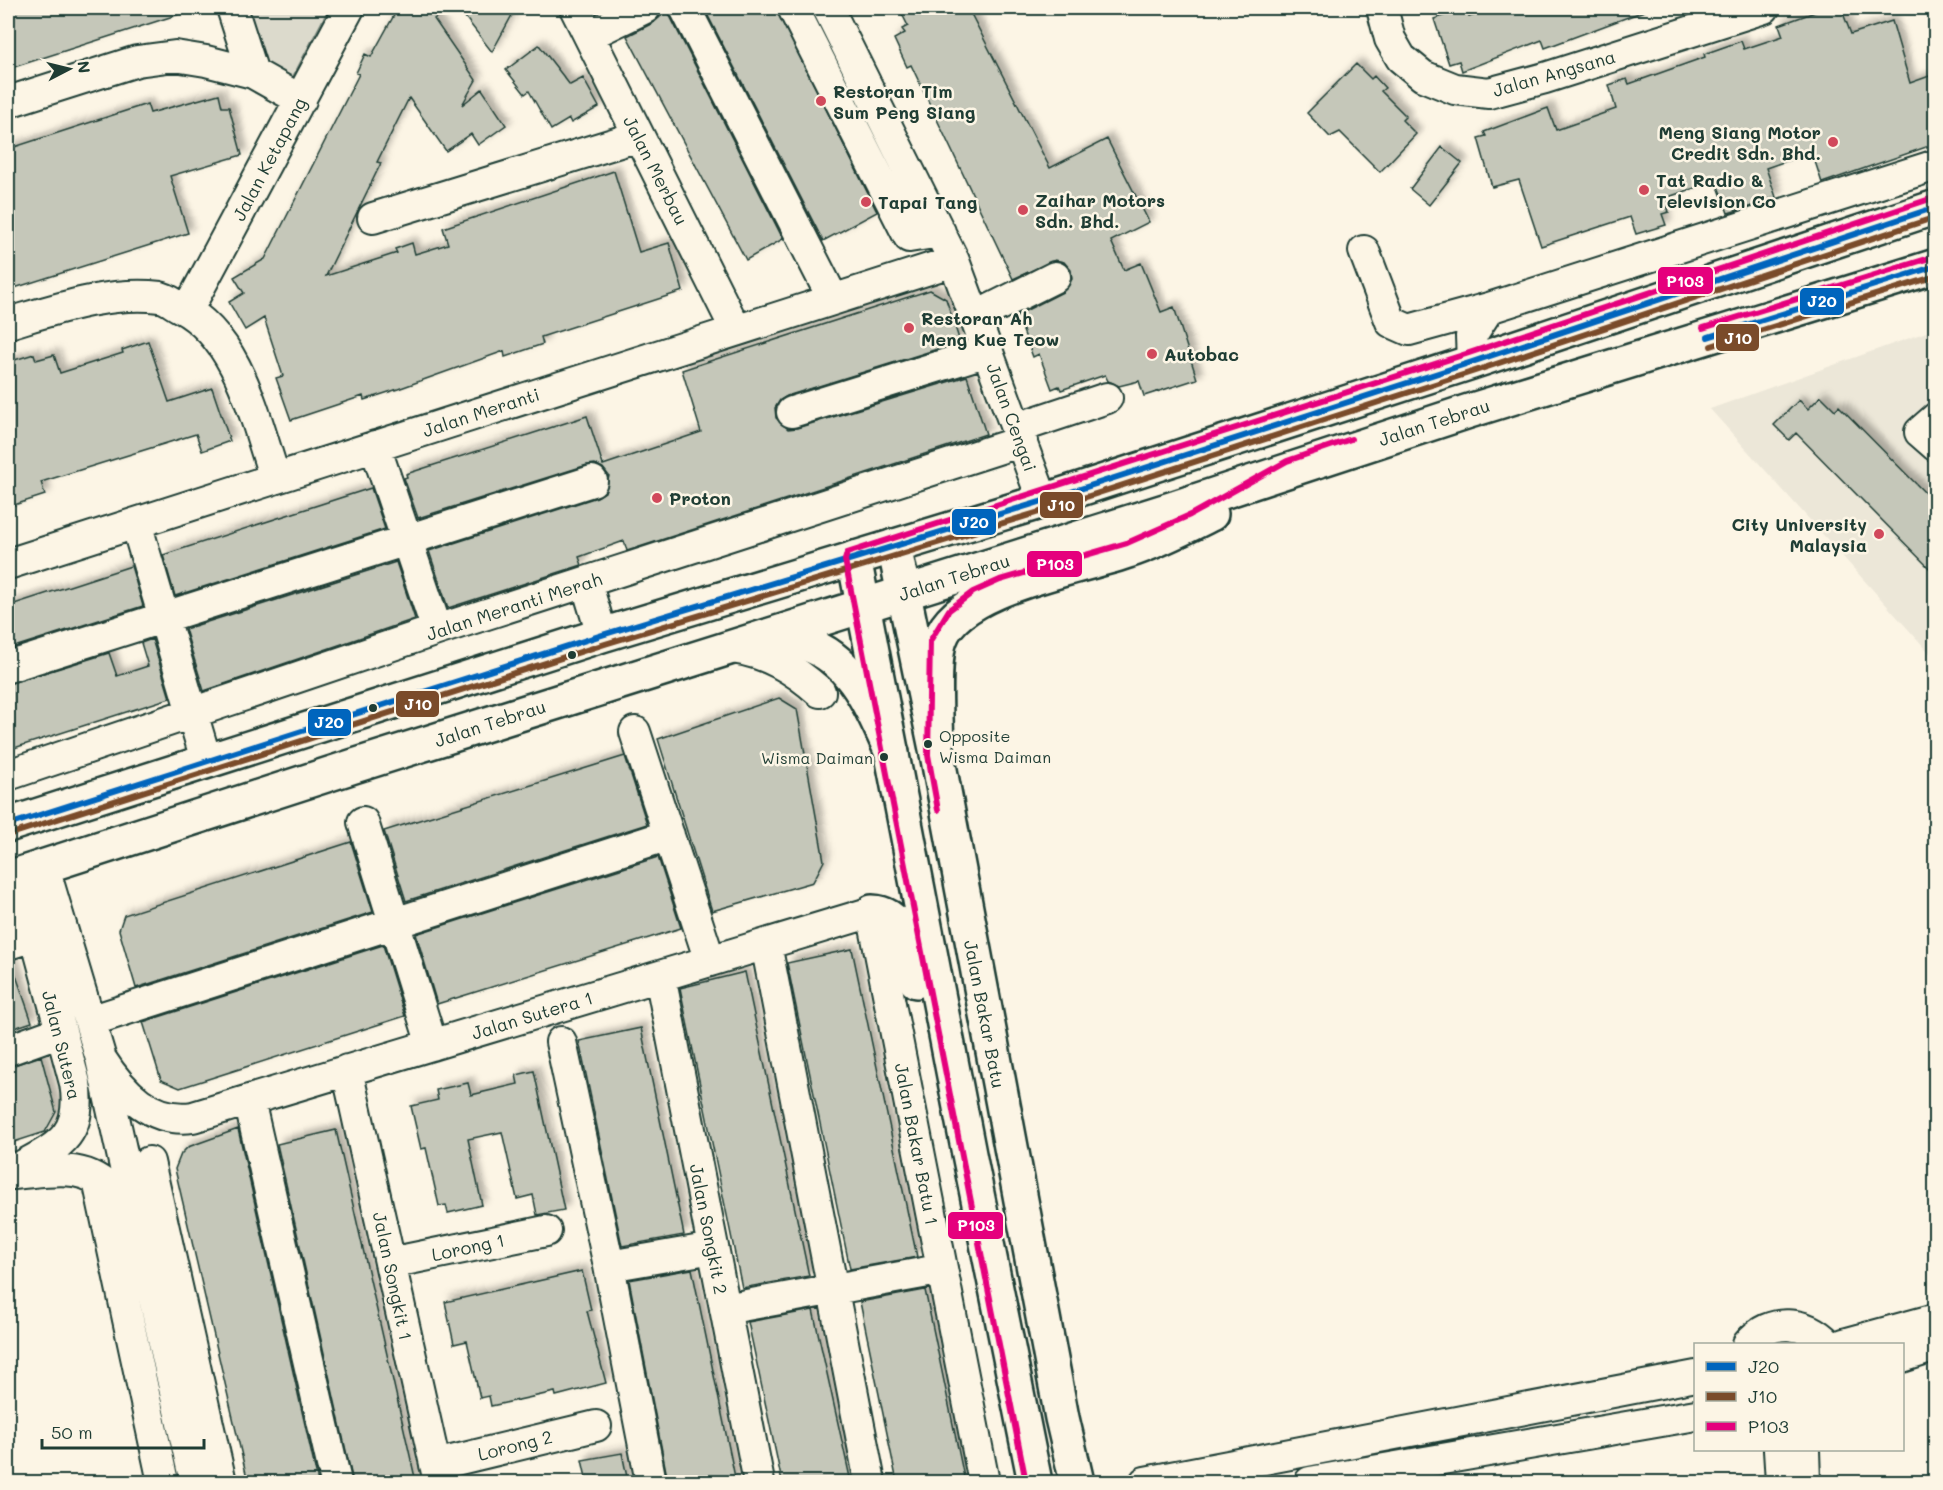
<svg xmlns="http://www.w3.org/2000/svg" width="1943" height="1490" font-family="Mali,sans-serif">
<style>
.built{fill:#ece7d8}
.green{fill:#dcdacc;stroke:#7e8c80;stroke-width:1.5}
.building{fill:#c5c7b9;stroke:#1f3d34;stroke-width:1.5;filter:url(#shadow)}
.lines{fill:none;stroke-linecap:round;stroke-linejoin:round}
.minor-casing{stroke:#1f3d34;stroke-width:34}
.major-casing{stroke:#1f3d34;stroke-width:38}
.highway-casing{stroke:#1f3d34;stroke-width:38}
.minor{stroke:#fcf5e5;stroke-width:30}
.major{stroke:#fcf5e5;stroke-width:33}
.highway{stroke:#fcf5e5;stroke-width:33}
.bus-1-casing{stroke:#fcf5e5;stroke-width:10}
.bus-2-casing{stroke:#fcf5e5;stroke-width:10}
.bus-3-casing{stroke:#fcf5e5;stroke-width:10}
.bus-1{stroke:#0065bd;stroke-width:6}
.bus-2{stroke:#7a4b2a;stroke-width:6}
.bus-3{stroke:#e5007d;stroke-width:6}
.poi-dot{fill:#d1495b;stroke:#fcf5e5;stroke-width:2}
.bus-dot{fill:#1f3d34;stroke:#fcf5e5;stroke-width:2}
.labels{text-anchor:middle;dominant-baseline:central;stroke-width:5;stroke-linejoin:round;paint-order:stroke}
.bus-label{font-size:16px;fill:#1f3d34;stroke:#fcf5e5;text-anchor:start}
.street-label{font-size:18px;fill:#1f3d34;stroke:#fcf5e5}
.poi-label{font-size:18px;font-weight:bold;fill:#1f3d34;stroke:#fcf5e5;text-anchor:start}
.line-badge{stroke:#fcf5e5;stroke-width:2}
.badge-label{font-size:16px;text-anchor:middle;font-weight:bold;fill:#fff}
</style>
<defs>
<filter id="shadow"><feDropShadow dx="5.5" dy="-5.5" stdDeviation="3" flood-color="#0004"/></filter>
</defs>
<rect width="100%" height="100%" fill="#fcf5e5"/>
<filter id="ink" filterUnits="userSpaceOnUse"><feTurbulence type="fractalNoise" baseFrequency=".0167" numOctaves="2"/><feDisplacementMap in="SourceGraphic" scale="12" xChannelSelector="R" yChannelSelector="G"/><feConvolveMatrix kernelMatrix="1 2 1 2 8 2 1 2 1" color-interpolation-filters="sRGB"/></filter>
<g filter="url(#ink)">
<!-- built -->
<path class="built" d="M 1935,329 L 1935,659 L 1710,409 Z"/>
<!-- green -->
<path class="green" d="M 241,8 L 329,8 L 291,80 L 256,57 Z"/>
<!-- building -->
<path class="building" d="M 8,8 L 188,8 L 189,11 L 8,69 Z
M 398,8 L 449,8 L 434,19 L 476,80 L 462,105 L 482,89 L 506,125 L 478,145 L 471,134 L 446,151 L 409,98 L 377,162 L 381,163 L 326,276 L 397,253 L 395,249 L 412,243 L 415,254 L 448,244 L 443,228 L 614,171 L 639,252 L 669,243 L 683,291 L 541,337 L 543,344 L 505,357 L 504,351 L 398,389 L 364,400 L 363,396 L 291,420 L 276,378 L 283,376 L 264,318 L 245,330 L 229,302 L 244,293 L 234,277 L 265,259 L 359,74 L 356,73 L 365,54 L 371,57 Z
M 458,8 L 498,8 L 512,15 L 492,52 Z
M 662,8 L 668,8 L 670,16 L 783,239 L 746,260 L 627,36 L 653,23 L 660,17 Z
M 704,8 L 776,8 L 877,212 L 823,241 Z
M 899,8 L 968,8 L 1050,168 L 1107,139 L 1149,222 L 1111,241 L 1124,270 L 1141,263 L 1161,312 L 1174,307 L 1197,379 L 1144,396 L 1139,381 L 1119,386 L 1108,381 L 1105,375 L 1061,390 L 1059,386 L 1052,389 L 1039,354 L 1033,357 L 1017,315 L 1063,292 L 1072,279 L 1071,270 L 1064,262 L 1055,260 L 1013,279 L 911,65 L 907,67 L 894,39 L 905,33 L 902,29 L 908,26 Z
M 1466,8 L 1469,17 L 1497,8 L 1647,8 L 1647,10 L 1545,48 L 1542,40 L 1462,71 L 1459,61 L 1449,64 L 1434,19 Z
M 1826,8 L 1841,8 L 1851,34 L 1892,21 L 1910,83 L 1935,74 L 1935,144 L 1822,183 L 1812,152 L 1766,168 L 1776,197 L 1749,207 L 1728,213 L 1716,181 L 1665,198 L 1669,212 L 1662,214 L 1666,225 L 1636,234 L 1630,217 L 1541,246 L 1519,180 L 1492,187 L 1478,138 L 1486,136 L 1484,132 L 1548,108 L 1556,130 L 1616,109 L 1609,85 L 1627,79 L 1629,84 L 1705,57 L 1704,54 L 1741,41 L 1744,49 L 1783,36 L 1779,25 Z
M 539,45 L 570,85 L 583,78 L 599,107 L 571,123 L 569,119 L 551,130 L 529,91 L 525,94 L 506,70 Z
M 1356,64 L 1371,79 L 1374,76 L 1385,88 L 1381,91 L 1406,116 L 1402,120 L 1416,134 L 1380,172 L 1340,132 L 1330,137 L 1307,113 Z
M 219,94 L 222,107 L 229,107 L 242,155 L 170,176 L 188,233 L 8,290 L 8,149 L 147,104 L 150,113 Z
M 1442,147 L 1462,163 L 1429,205 L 1410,189 Z
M 930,290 L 946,299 L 960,342 L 787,396 L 780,400 L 775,408 L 776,418 L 788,429 L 797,428 L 967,376 L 986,434 L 627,551 L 624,541 L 579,557 L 582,565 L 448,608 L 429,551 L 597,497 L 605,492 L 609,476 L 603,468 L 595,464 L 587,465 L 418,518 L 404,478 L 407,477 L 406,474 L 587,416 L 603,465 L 701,432 L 682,370 Z
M 148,341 L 169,402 L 212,388 L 230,441 L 202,451 L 196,434 L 41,482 L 45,495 L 8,507 L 8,362 L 34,354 L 36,360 L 54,355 L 60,373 L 123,353 L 122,350 Z
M 1821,396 L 1835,410 L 1839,406 L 1935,503 L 1935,574 L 1796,433 L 1789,440 L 1774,425 L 1799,400 L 1808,409 Z
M 371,488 L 385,529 L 175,596 L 163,555 Z
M 396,562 L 415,619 L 204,691 L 185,629 Z
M 131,566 L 143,606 L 8,649 L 8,606 Z
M 152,639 L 170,698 L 8,750 L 8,684 L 109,653 L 117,676 L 148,666 L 141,643 Z
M 779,698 L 797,709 L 824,861 L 813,882 L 712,911 L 658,739 Z
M 625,756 L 647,824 L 406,901 L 384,831 Z
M 351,842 L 373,912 L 136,988 L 119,930 L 124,915 Z
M 658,857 L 681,928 L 437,1004 L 416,934 Z
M 383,945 L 405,1016 L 180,1088 L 161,1080 L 143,1022 Z
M 852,949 L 917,1257 L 850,1269 L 787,963 Z
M 8,961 L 11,961 L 32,1022 L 8,1030 Z
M 745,972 L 809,1276 L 742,1288 L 680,988 Z
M 641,1028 L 684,1235 L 622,1246 L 579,1041 Z
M 41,1056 L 56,1112 L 45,1132 L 8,1144 L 8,1067 Z
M 534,1071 L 564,1210 L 537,1215 L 533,1195 L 517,1199 L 502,1132 L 468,1139 L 482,1205 L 448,1213 L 446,1205 L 439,1206 L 426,1148 L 421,1149 L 411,1106 L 438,1100 L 436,1090 L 468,1083 L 471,1095 L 518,1084 L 516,1075 Z
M 238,1129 L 318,1482 L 248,1482 L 175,1169 L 181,1154 L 188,1147 Z
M 336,1130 L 416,1482 L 353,1482 L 277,1144 Z
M 692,1269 L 736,1482 L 668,1482 L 629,1280 Z
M 582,1271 L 591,1310 L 587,1311 L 606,1383 L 556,1396 L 555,1392 L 491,1406 L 489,1396 L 480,1398 L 467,1341 L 454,1344 L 445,1302 Z
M 925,1290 L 965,1482 L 897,1482 L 860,1302 Z
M 813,1310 L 851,1482 L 782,1482 L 748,1322 Z
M 622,1453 L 628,1482 L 587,1482 L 582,1460 Z"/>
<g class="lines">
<defs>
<path id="minor" d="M 232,8 L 253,73
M 575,8 L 736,330
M 685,8 L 833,299
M 793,8 L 909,237 L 940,232
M 828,8 L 954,261 L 1043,501
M 1382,8 L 1390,39 L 1401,58 L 1423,76 L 1455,89 L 1489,93 L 1545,78 L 1764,8
M 589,35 L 645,8
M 8,102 L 137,61 L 175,56 L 206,61 L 253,73 L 301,100
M 373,218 L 639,136
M 1364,251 L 1391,322 L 1409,330 L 1489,308
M 187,311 L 349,8
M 975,317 L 1055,277
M 8,323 C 56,309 108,291 160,297 C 167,298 174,304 180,307 C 240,338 255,420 275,478
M 1472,362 L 1471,336 L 1489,308 L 1936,165
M 792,412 L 988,351
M 1936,418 L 1920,432 L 1936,446
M 1017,428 L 1107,398
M 375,446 L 437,630
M 136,523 L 206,760
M 8,564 L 954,261
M 586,582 L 602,635
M 732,648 C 767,653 793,668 820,692
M 8,667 L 592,481
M 635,732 L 710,961
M 8,775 L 437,630 L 1022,441
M 363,822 L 432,1045
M 44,868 L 101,1059 L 195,1482
M 8,944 L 34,936
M 766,944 L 870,1482
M 660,976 L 759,1482
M 90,1021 L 669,835
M 561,1042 L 609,1266 L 651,1482
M 8,1050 L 61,1031
M 101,1059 C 122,1092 151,1123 193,1117 L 872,912 L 984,1482
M 347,1070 L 439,1482
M 249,1100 L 336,1482
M 149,1162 L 221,1482
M 8,1174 C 50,1149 85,1142 75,1083 L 19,875
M 13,1174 C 51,1171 86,1161 113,1193
M 98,1180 L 163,1482
M 390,1263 L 546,1231
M 609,1266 L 713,1248
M 725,1309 L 928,1272
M 1748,1344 C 1770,1317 1806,1321 1828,1344
M 1844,1344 L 1936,1319
M 1902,1357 L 1936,1346
M 1779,1450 L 1781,1482
M 1804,1450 L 1805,1482
M 435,1465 L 596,1426
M 1145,1482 L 1696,1376
M 1310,1482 L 1696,1415"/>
<path id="major" d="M 894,546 L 937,754 L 1062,1418 L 1077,1482
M 854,558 L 969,1154 L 1035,1482
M 872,912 C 905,913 909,955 916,981"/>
<path id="highway" d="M 769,636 C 784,639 800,641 814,647 C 856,665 875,715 892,753
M 937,754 C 937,726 932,664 940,640 C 957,587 1080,568 1128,551 C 1156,542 1185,527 1211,514
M 8,825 L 602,635 L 1043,501 L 1472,362 L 1936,207
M 8,878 L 354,766 L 1174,508 L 1466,412 L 1936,266
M 8,917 L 34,936"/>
</defs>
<!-- minor casing -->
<use href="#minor" class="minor-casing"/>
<!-- major casing -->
<use href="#major" class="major-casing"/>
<!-- highway casing -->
<use href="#highway" class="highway-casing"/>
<!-- minor -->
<use href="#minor" class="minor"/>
<!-- major -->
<use href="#major" class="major"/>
<!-- highway -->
<use href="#highway" class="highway"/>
<defs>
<path id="bus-1" d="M 1708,337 L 1936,266
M 8,825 L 602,635 L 1043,501 L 1472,362 L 1936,207"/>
<path id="bus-2" d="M 1711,346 L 1936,276
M 11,834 L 605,644 L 1046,510 L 1475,371 L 1936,217"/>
<path id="bus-3" d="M 1703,328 L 1933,257
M 938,810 L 928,755 L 930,641 L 949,610 L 973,592 L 1000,580 L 1127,543 L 1190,515 L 1287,461 L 1351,439
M 1026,1482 L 845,560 L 847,553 L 1469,353 L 1933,198"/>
</defs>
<!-- bus-1 casing -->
<use href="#bus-1" class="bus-1-casing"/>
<!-- bus-2 casing -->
<use href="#bus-2" class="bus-2-casing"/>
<!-- bus-3 casing -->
<use href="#bus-3" class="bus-3-casing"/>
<!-- bus-1 -->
<use href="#bus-1" class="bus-1"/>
<!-- bus-2 -->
<use href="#bus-2" class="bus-2"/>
<!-- bus-3 -->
<use href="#bus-3" class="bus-3"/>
</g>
</g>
<!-- markers -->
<g class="poi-dot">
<circle cx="821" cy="101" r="6"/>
<circle cx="1833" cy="142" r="6"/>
<circle cx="1644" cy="190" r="6"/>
<circle cx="866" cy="202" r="6"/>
<circle cx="1023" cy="210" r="6"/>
<circle cx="909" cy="328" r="6"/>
<circle cx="1152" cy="354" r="6"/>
<circle cx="657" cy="498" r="6"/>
<circle cx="1879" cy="534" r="6"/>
</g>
<g class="bus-dot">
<circle cx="572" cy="655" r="5"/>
<circle cx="373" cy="708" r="5"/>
<circle cx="928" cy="744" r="5"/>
<circle cx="884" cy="757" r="5"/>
</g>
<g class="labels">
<!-- bus labels -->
<g class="bus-label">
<text x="939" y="735">Opposite<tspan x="939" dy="21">Wisma Daiman</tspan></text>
<text x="873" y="757" text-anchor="end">Wisma Daiman</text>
</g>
<!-- street labels -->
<g class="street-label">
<text transform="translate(1554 73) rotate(-16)">Jalan Angsana</text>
<text transform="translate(269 159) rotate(-62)">Jalan Ketapang</text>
<text transform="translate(656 170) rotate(63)">Jalan Merbau</text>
<text transform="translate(481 412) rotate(-18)">Jalan Meranti</text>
<text transform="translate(1012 417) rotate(70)">Jalan Cengai</text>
<text transform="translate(1434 422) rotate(-18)">Jalan Tebrau</text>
<text transform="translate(954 577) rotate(-18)">Jalan Tebrau</text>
<text transform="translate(514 606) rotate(-18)">Jalan Meranti Merah</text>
<text transform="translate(490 723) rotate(-18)">Jalan Tebrau</text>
<text transform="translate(985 1014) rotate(79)">Jalan Bakar Batu</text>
<text transform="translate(532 1015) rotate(-17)">Jalan Sutera 1</text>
<text transform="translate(62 1045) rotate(76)">Jalan Sutera</text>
<text transform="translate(917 1144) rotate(79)">Jalan Bakar Batu 1</text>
<text transform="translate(709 1229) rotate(79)">Jalan Songkit 2</text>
<text transform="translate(468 1247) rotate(-12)">Lorong 1</text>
<text transform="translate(393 1276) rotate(78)">Jalan Songkit 1</text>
<text transform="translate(515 1445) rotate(-14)">Lorong 2</text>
</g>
<!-- poi labels -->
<g class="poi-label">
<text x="833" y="91">Restoran Tim<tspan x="833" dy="21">Sum Peng Siang</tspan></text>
<text x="1821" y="132" text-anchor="end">Meng Siang Motor<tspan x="1821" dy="21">Credit Sdn. Bhd.</tspan></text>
<text x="1656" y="180">Tat Radio &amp;<tspan x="1656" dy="21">Television Co</tspan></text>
<text x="1035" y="200">Zaihar Motors<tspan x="1035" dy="21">Sdn. Bhd.</tspan></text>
<text x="878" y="202">Tapai Tang</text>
<text x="921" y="318">Restoran Ah<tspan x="921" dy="21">Meng Kue Teow</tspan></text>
<text x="1164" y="354">Autobac</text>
<text x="669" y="498">Proton</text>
<text x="1867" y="524" text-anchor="end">City University<tspan x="1867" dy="21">Malaysia</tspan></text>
</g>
</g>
<g class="line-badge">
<rect x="1657" y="266" width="57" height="29" rx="6" fill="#e5007d"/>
<rect x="1799" y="287" width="46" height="29" rx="6" fill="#0065bd"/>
<rect x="1715" y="323" width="45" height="29" rx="6" fill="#7a4b2a"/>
<rect x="1039" y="491" width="45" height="28" rx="6" fill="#7a4b2a"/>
<rect x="951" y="508" width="46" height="28" rx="6" fill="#0065bd"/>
<rect x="1026" y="550" width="57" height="28" rx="6" fill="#e5007d"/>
<rect x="395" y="690" width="45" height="28" rx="6" fill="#7a4b2a"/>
<rect x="307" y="708" width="45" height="29" rx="6" fill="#0065bd"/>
<rect x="947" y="1211" width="57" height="29" rx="6" fill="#e5007d"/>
</g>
<g class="badge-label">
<text x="1685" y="287">P103</text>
<text x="1822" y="307">J20</text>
<text x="1738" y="344">J10</text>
<text x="1061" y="511">J10</text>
<text x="974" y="528">J20</text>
<text x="1055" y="570">P103</text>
<text x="418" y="710">J10</text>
<text x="329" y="728">J20</text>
<text x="976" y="1231">P103</text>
</g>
<!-- margin -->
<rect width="1943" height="1490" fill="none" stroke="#fcf5e5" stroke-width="30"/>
<rect x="15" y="15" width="1913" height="1460" fill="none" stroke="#1f3d34" stroke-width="2" filter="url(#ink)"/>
<!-- legend -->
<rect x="1694" y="1343" width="210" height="108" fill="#fcf5e5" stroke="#a4ab9e" stroke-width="1.5"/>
<rect x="1706" y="1362" width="30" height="9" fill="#0065bd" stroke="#a4ab9e" stroke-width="1.5"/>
<text x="1748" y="1373" font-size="18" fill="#1f3d34">J20</text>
<rect x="1706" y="1392" width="30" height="9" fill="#7a4b2a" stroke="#a4ab9e" stroke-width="1.5"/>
<text x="1748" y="1403" font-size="18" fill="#1f3d34">J10</text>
<rect x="1706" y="1422" width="30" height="9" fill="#e5007d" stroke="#a4ab9e" stroke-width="1.5"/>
<text x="1748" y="1433" font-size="18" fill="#1f3d34">P103</text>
<!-- north arrow -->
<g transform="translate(69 69) rotate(83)" stroke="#fcf5e5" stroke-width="4.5" paint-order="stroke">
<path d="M0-4.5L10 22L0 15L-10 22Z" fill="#1f3d34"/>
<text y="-9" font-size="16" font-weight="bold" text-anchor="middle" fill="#1f3d34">N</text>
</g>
<!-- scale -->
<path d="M42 1439v9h162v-9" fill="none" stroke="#1f3d34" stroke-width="3"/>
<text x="51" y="1439" font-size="18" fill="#1f3d34" stroke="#fcf5e5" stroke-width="4.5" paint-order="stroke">50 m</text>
</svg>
